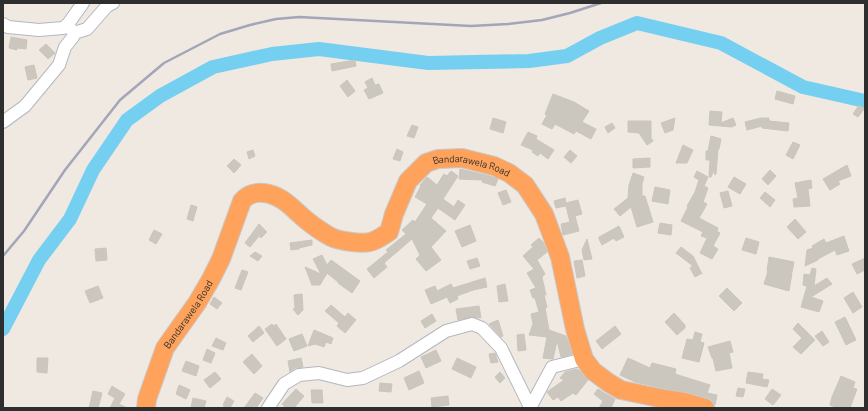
<svg xmlns="http://www.w3.org/2000/svg" width="868" height="411" font-family="Barlow,sans-serif">
<style>
.lines{fill:none;stroke-linecap:round;stroke-linejoin:round}
.river{stroke:#75cff0;stroke-width:14}
.building{fill:#cbc7bf;stroke:#cbc5ba}
.minor-casing{stroke:#b4b7c1;stroke-width:14}
.highway-casing{stroke:#c9c9c9;stroke-width:20}
.minor{stroke:#fff;stroke-width:12}
.highway{stroke:#ffa35c;stroke-width:18}
.rail{stroke:#a3a6b8;stroke-width:2.5}
.labels{text-anchor:middle;dominant-baseline:central;stroke-width:4;stroke-linejoin:round;paint-order:stroke}
.street-label{font-size:10px;fill:#2e2e2e;stroke:#fff}
</style>
<rect width="100%" height="100%" fill="#efe9e1"/>
<g class="lines">
<!-- river -->
<path class="river" d="M 3,329 L 39,260 L 70,219 L 93,170 L 127,120 L 160,96 L 213,67 L 272,54 L 319,49 L 428,63 L 529,61 L 567,56 L 600,38 L 637,23 L 721,43 L 803,87 L 865,101"/>
</g>
<!-- building -->
<path class="building" d="M 11,37 L 27,40 L 26,49 L 17,48 L 17,50 L 9,48 Z
M 46,44 L 55,53 L 48,59 L 39,50 Z
M 355,60 L 356,66 L 332,71 L 331,64 Z
M 34,65 L 37,78 L 28,80 L 25,67 Z
M 372,78 L 375,85 L 379,84 L 383,93 L 369,99 L 364,90 L 368,88 L 365,82 Z
M 347,80 L 355,91 L 348,97 L 340,86 Z
M 777,91 L 795,96 L 793,104 L 775,99 Z
M 553,94 L 574,102 L 589,111 L 582,122 L 596,129 L 591,139 L 576,131 L 574,134 L 555,124 L 552,129 L 542,124 L 547,115 L 545,114 Z
M 859,105 L 864,109 L 858,117 L 853,114 Z
M 710,111 L 722,112 L 721,123 L 733,118 L 736,125 L 732,127 L 709,125 Z
M 493,118 L 506,122 L 503,133 L 490,129 Z
M 675,118 L 673,130 L 665,133 L 661,123 Z
M 761,118 L 769,118 L 769,121 L 789,123 L 788,131 L 762,128 L 762,126 L 747,130 L 745,122 Z
M 628,121 L 651,121 L 651,138 L 653,141 L 647,145 L 639,133 L 628,132 Z
M 612,123 L 615,128 L 608,133 L 605,127 Z
M 412,125 L 418,127 L 414,138 L 407,136 Z
M 528,132 L 537,136 L 536,139 L 554,150 L 548,159 L 540,153 L 538,156 L 532,152 L 533,150 L 521,145 Z
M 711,136 L 721,139 L 719,149 L 718,149 L 716,174 L 715,175 L 714,170 L 711,177 L 709,177 L 710,160 L 706,160 L 706,151 L 708,151 Z
M 793,142 L 800,145 L 793,159 L 786,155 Z
M 683,145 L 693,150 L 687,163 L 676,163 Z
M 397,149 L 403,152 L 400,161 L 393,159 Z
M 253,150 L 255,156 L 249,159 L 247,152 Z
M 570,150 L 577,156 L 571,163 L 564,157 Z
M 650,158 L 650,167 L 633,168 L 633,159 Z
M 234,159 L 241,165 L 234,173 L 227,166 Z
M 847,165 L 851,176 L 838,181 L 840,184 L 830,190 L 823,179 Z
M 460,169 L 490,176 L 498,179 L 495,186 L 482,182 L 483,180 L 459,179 Z
M 770,170 L 776,176 L 768,185 L 762,179 Z
M 451,171 L 458,176 L 443,199 L 454,207 L 458,200 L 465,205 L 455,220 L 438,208 L 431,218 L 446,231 L 431,247 L 441,260 L 426,271 L 416,259 L 420,255 L 412,239 L 384,263 L 387,267 L 374,278 L 367,269 L 388,252 L 386,250 L 406,234 L 402,230 L 413,220 L 415,222 L 427,204 L 415,197 L 421,186 L 420,185 L 427,177 L 437,185 L 444,174 L 447,176 Z
M 697,171 L 708,177 L 704,186 L 708,188 L 703,202 L 707,204 L 699,218 L 718,228 L 717,231 L 720,233 L 713,246 L 718,249 L 712,259 L 700,253 L 707,238 L 701,236 L 703,232 L 681,221 L 688,207 L 687,206 L 695,192 L 699,180 L 694,177 Z
M 633,173 L 644,177 L 642,184 L 642,196 L 645,196 L 653,222 L 637,227 L 631,207 L 620,216 L 614,209 L 628,198 L 629,185 Z
M 734,177 L 746,184 L 740,194 L 728,187 Z
M 811,180 L 812,188 L 808,189 L 810,206 L 794,207 L 793,199 L 798,198 L 795,183 Z
M 655,187 L 670,190 L 668,204 L 652,201 Z
M 506,190 L 511,202 L 503,205 L 498,193 Z
M 728,191 L 732,206 L 724,208 L 720,193 Z
M 765,192 L 775,200 L 770,207 L 760,198 Z
M 565,198 L 566,203 L 578,200 L 582,214 L 575,216 L 579,231 L 563,235 L 561,224 L 570,222 L 566,206 L 556,208 L 554,201 Z
M 191,205 L 197,207 L 193,221 L 187,219 Z
M 795,219 L 806,232 L 798,239 L 787,227 Z
M 660,223 L 672,225 L 671,235 L 658,233 Z
M 259,224 L 267,232 L 261,238 L 259,236 L 250,247 L 245,243 Z
M 470,225 L 476,241 L 462,247 L 455,231 Z
M 619,226 L 624,237 L 616,241 L 614,238 L 602,245 L 599,239 L 599,237 Z
M 154,230 L 162,234 L 156,244 L 149,240 Z
M 844,236 L 849,251 L 837,255 L 835,250 L 818,259 L 818,260 L 805,266 L 807,250 L 813,248 L 812,246 L 824,239 L 826,243 Z
M 539,238 L 543,242 L 547,252 L 537,260 L 545,274 L 542,277 L 546,295 L 544,295 L 547,307 L 545,308 L 549,330 L 566,336 L 572,354 L 561,357 L 557,341 L 553,359 L 552,359 L 543,358 L 547,337 L 529,335 L 533,324 L 531,314 L 539,312 L 535,298 L 533,298 L 530,290 L 536,288 L 527,273 L 534,269 L 523,256 L 533,247 L 531,245 Z
M 746,238 L 759,242 L 756,254 L 742,250 Z
M 587,239 L 592,259 L 584,260 L 582,250 Z
M 312,240 L 312,245 L 299,248 L 299,249 L 291,250 L 290,243 Z
M 681,247 L 693,256 L 702,274 L 702,273 L 695,277 L 690,268 L 693,266 L 676,253 Z
M 106,248 L 107,260 L 96,261 L 95,249 Z
M 255,252 L 262,256 L 258,261 L 250,256 Z
M 322,255 L 327,265 L 331,260 L 360,281 L 352,293 L 338,283 L 338,282 L 327,273 L 320,285 L 312,285 L 305,267 L 321,274 L 313,259 Z
M 769,257 L 794,262 L 792,272 L 790,273 L 792,273 L 789,291 L 764,284 L 768,271 L 767,271 Z
M 477,258 L 480,266 L 470,269 L 467,261 Z
M 865,258 L 865,270 L 857,274 L 852,264 Z
M 582,260 L 585,276 L 577,278 L 574,261 Z
M 812,268 L 816,269 L 814,286 L 827,278 L 832,284 L 811,297 L 823,301 L 819,312 L 801,307 L 807,286 L 803,285 L 804,274 L 810,275 Z
M 242,270 L 248,272 L 241,290 L 235,288 Z
M 485,278 L 487,287 L 473,290 L 457,296 L 458,299 L 450,303 L 447,297 L 431,304 L 425,290 L 435,286 L 437,291 L 451,284 L 453,288 Z
M 505,284 L 508,301 L 499,302 L 497,286 Z
M 98,286 L 103,298 L 90,303 L 85,291 Z
M 727,288 L 742,303 L 734,311 L 719,296 Z
M 853,292 L 862,307 L 853,313 L 844,298 Z
M 302,294 L 303,310 L 298,315 L 293,309 L 295,308 L 294,295 Z
M 214,297 L 222,303 L 217,309 L 210,304 Z
M 331,305 L 345,317 L 348,313 L 356,320 L 345,333 L 337,326 L 339,323 L 325,311 Z
M 479,306 L 481,318 L 471,317 L 458,320 L 456,309 Z
M 674,313 L 685,325 L 685,328 L 677,335 L 665,322 Z
M 432,314 L 436,321 L 425,328 L 421,321 Z
M 845,317 L 856,340 L 846,345 L 835,322 Z
M 498,320 L 503,336 L 501,337 L 489,324 Z
M 798,323 L 815,340 L 801,354 L 793,347 L 802,338 L 793,329 Z
M 272,324 L 274,326 L 276,324 L 286,339 L 277,346 L 265,329 Z
M 259,326 L 264,333 L 253,342 L 248,336 Z
M 615,326 L 621,334 L 602,349 L 596,341 Z
M 314,330 L 333,338 L 331,344 L 326,342 L 324,347 L 315,344 L 308,346 Z
M 822,331 L 829,342 L 823,346 L 815,336 Z
M 695,332 L 702,334 L 700,342 L 704,343 L 699,362 L 682,358 L 687,339 L 693,340 Z
M 302,334 L 307,346 L 294,351 L 289,339 Z
M 524,334 L 526,350 L 518,351 L 517,335 Z
M 216,338 L 226,343 L 223,350 L 212,346 Z
M 730,341 L 733,352 L 729,353 L 732,368 L 716,371 L 713,358 L 712,358 L 708,347 Z
M 207,349 L 215,353 L 211,363 L 203,360 Z
M 436,350 L 441,361 L 426,368 L 421,357 Z
M 495,353 L 498,362 L 491,363 L 489,354 Z
M 252,354 L 262,366 L 254,374 L 243,362 Z
M 37,358 L 48,358 L 47,373 L 37,372 Z
M 301,358 L 303,367 L 295,368 L 290,372 L 288,361 Z
M 457,358 L 476,367 L 471,378 L 452,369 Z
M 628,358 L 650,368 L 652,363 L 676,369 L 675,374 L 710,385 L 707,393 L 717,395 L 715,405 L 712,400 L 708,398 L 686,392 L 666,389 L 635,382 L 620,375 Z
M 186,361 L 199,366 L 196,376 L 182,371 Z
M 577,369 L 580,371 L 588,380 L 576,395 L 573,393 L 561,401 L 558,397 L 553,400 L 547,392 L 564,380 L 560,378 L 565,372 Z
M 419,371 L 424,383 L 409,390 L 404,378 Z
M 215,372 L 221,379 L 210,388 L 204,380 Z
M 500,372 L 505,378 L 500,383 L 495,377 Z
M 748,372 L 763,374 L 762,379 L 769,380 L 767,387 L 746,383 Z
M 841,376 L 855,382 L 853,388 L 857,389 L 850,408 L 838,408 L 830,405 L 832,397 Z
M 380,383 L 392,384 L 391,392 L 379,391 Z
M 179,385 L 190,390 L 186,399 L 176,394 Z
M 112,386 L 125,394 L 119,404 L 127,408 L 110,408 L 115,398 L 108,394 Z
M 738,388 L 745,389 L 743,397 L 736,396 Z
M 296,389 L 304,396 L 294,408 L 286,408 L 282,404 Z
M 598,389 L 604,393 L 615,399 L 611,408 L 599,408 L 603,401 L 594,394 Z
M 772,389 L 781,395 L 773,405 L 765,399 Z
M 311,390 L 322,390 L 323,403 L 312,403 Z
M 93,391 L 102,393 L 98,408 L 89,408 Z
M 255,393 L 263,398 L 256,408 L 244,408 Z
M 448,396 L 449,405 L 432,407 L 431,398 Z
M 227,397 L 234,401 L 230,408 L 225,408 L 223,405 Z
M 193,398 L 206,401 L 204,408 L 191,408 Z"/>
<g class="lines">
<defs>
<path id="minor" d="M 3,24 L 8,27 L 39,30 L 63,28 L 68,24 L 83,3
M 70,28 L 74,33 L 87,29 L 107,6 L 113,3
M 3,122 L 25,106 L 59,65 L 65,47 L 73,37 L 74,33
M 268,408 L 284,384 L 299,375 L 319,373 L 347,380 L 363,378 L 399,361 L 446,331 L 472,324 L 482,328 L 501,348 L 530,407
M 530,408 L 552,367 L 584,359"/>
<g id="highway">
<path id="s1" d="M 146,408 L 147,399 L 165,348 L 197,303 L 211,279 L 221,259 L 242,201 C 248,194 256,192 264,193 C 284,195 295,212 310,223 C 316,228 324,233 331,237 C 339,241 361,244 370,242 C 376,241 384,235 389,232 L 394,214 L 408,181 L 426,163 L 438,159 L 462,158 L 494,166 L 509,173 L 525,185 L 544,214 L 560,257 L 575,329 L 584,359 L 593,371 L 609,383 L 621,390 L 664,399 L 684,402 L 705,408"/>
</g>
</defs>
<!-- minor casing -->
<use href="#minor" class="minor-casing"/>
<!-- highway casing -->
<use href="#highway" class="highway-casing"/>
<!-- minor -->
<use href="#minor" class="minor"/>
<!-- highway -->
<use href="#highway" class="highway"/>
<!-- rail -->
<path class="rail" d="M 3,256 L 24,231 L 65,170 L 120,100 L 164,63 L 220,34 L 250,25 L 276,19 L 299,17 L 471,26 L 508,24 L 542,20 L 570,13 L 601,3"/>
</g>
<g class="labels">
<!-- street labels -->
<g class="street-label">
<text stroke="none"><textPath href="#s1" startOffset="524">Bandarawela Road</textPath></text>
<text stroke="none"><textPath href="#s1" startOffset="104">Bandarawela Road</textPath></text>
</g>
</g>
<!-- border -->
<rect width="868" height="411" fill="none" stroke="#2e2e2e" stroke-width="8"/>
</svg>
